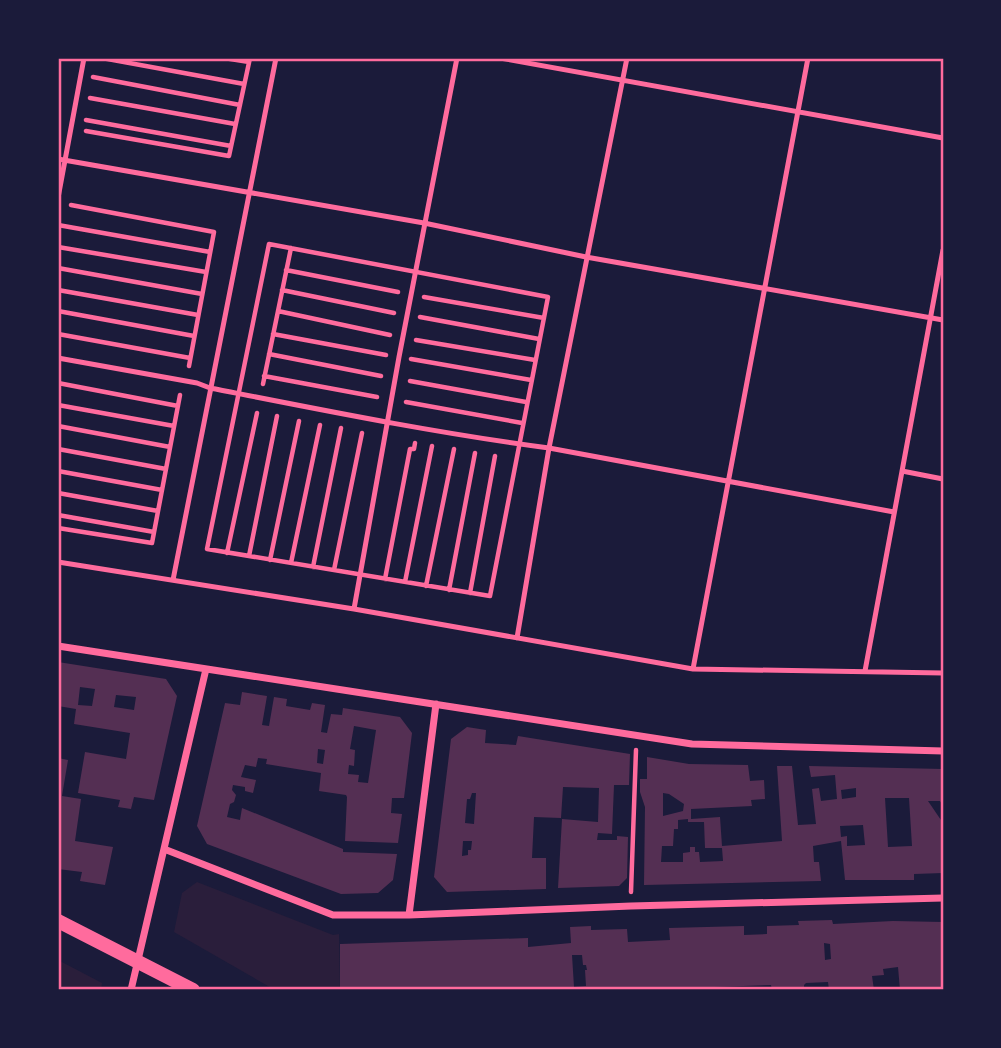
<svg xmlns="http://www.w3.org/2000/svg" width="1001" height="1048" font-family="Overpass,sans-serif">
<style>
.green{fill:#2a1e3b}
.building{fill:#542f53;fill-rule:evenodd}
.lines{fill:none;stroke-linecap:round;stroke-linejoin:round}
.path{stroke:#ff6b9d;stroke-width:4.5}
.service{stroke:#ff6b9d;stroke-width:5}
.minor{stroke:#ff6b9d;stroke-width:7}
.secondary{stroke:#ff6b9d;stroke-width:14}
.neatline{fill:none;stroke:#ff6b9d;stroke-width:2.5}
</style>
<rect width="100%" height="100%" fill="#1b1b3a"/>
<!-- green -->
<path class="green" d="M 197,882 L 333,935 L 339,934 L 340,990 L 275,990 L 174,932 L 182,893 Z
M 58,960 L 102,983 L 101,990 L 58,990 Z"/>
<!-- building -->
<path class="building" d="M 58,662 L 166,679 L 177,696 L 154,800 L 134,797 L 131,809 L 118,807 L 120,800 L 78,793 L 85,752 L 126,759 L 130,733 L 74,724 L 76,709 L 58,706 ZM 80,687 L 95,689 L 92,706 L 78,705 ZM 116,695 L 136,697 L 134,710 L 114,707 Z
M 242,692 L 267,696 L 262,725 L 269,726 L 274,697 L 287,699 L 286,706 L 310,710 L 312,703 L 325,705 L 321,732 L 327,733 L 331,714 L 342,715 L 343,708 L 400,717 L 412,733 L 404,798 L 392,798 L 391,813 L 402,814 L 398,843 L 345,841 L 347,797 L 346,795 L 319,791 L 321,773 L 266,764 L 267,759 L 258,758 L 256,767 L 245,765 L 241,777 L 256,780 L 253,793 L 245,791 L 245,787 L 233,785 L 232,790 L 236,795 L 234,802 L 230,804 L 227,817 L 240,820 L 242,808 L 343,849 L 343,852 L 397,854 L 393,880 L 378,893 L 341,894 L 207,844 L 197,826 L 225,703 L 240,705 ZM 354,726 L 376,730 L 368,783 L 358,782 L 359,775 L 348,774 L 349,765 L 354,766 L 355,750 L 350,749 ZM 318,749 L 325,750 L 323,764 L 317,763 Z
M 467,727 L 486,730 L 485,743 L 516,745 L 518,736 L 630,754 L 629,785 L 614,785 L 612,834 L 598,833 L 597,840 L 617,840 L 617,836 L 628,837 L 627,878 L 619,886 L 558,888 L 562,819 L 598,822 L 599,788 L 563,787 L 561,818 L 534,817 L 532,858 L 546,858 L 546,889 L 447,892 L 434,877 L 451,739 ZM 472,793 L 476,793 L 474,824 L 465,823 L 467,799 L 470,799 ZM 463,841 L 472,841 L 471,850 L 468,850 L 468,855 L 462,856 Z
M 647,757 L 689,764 L 748,765 L 750,781 L 764,780 L 765,799 L 751,800 L 752,806 L 691,809 L 691,819 L 720,817 L 722,846 L 782,841 L 777,766 L 792,766 L 798,825 L 816,824 L 812,789 L 819,788 L 821,801 L 837,799 L 835,775 L 811,777 L 809,766 L 943,769 L 943,806 L 940,801 L 928,801 L 943,823 L 943,873 L 914,874 L 914,880 L 845,880 L 841,841 L 813,846 L 814,862 L 819,862 L 821,881 L 644,885 L 645,807 L 640,792 L 640,779 L 647,779 ZM 856,788 L 856,797 L 842,799 L 841,790 ZM 663,793 L 669,794 L 684,804 L 683,811 L 663,816 ZM 885,798 L 909,798 L 912,846 L 888,847 ZM 688,819 L 688,822 L 704,822 L 705,848 L 722,848 L 723,861 L 700,862 L 699,852 L 695,852 L 695,847 L 690,847 L 690,852 L 683,853 L 683,862 L 661,862 L 662,846 L 673,846 L 674,829 L 678,829 L 678,820 ZM 863,825 L 865,845 L 847,846 L 847,836 L 841,837 L 840,826 Z
M 58,758 L 68,760 L 62,796 L 81,799 L 75,841 L 113,847 L 105,885 L 80,881 L 82,872 L 58,869 Z
M 832,920 L 833,924 L 893,921 L 943,922 L 943,990 L 900,990 L 898,967 L 883,969 L 884,975 L 872,976 L 874,990 L 829,990 L 828,982 L 806,983 L 804,985 L 804,990 L 772,990 L 771,985 L 631,990 L 531,990 L 531,987 L 464,990 L 340,990 L 340,944 L 528,938 L 528,947 L 571,943 L 570,927 L 591,926 L 591,930 L 627,929 L 628,942 L 670,940 L 669,928 L 744,926 L 744,935 L 767,934 L 767,926 L 799,925 L 798,921 ZM 824,943 L 830,944 L 831,959 L 825,960 ZM 572,955 L 582,955 L 583,965 L 586,965 L 587,970 L 585,970 L 586,986 L 574,987 Z"/>
<g class="lines">
<!-- path -->
<path class="path" d="M 102,58 L 244,84
M 224,58 L 249,62
M 93,77 L 240,105
M 90,98 L 235,124
M 86,120 L 231,146
M 86,131 L 229,156 L 250,58
M 71,205 L 214,232 L 189,366
M 58,225 L 210,252
M 269,244 L 548,297 L 490,596 L 207,549 Z
M 58,247 L 206,272
M 58,268 L 202,294
M 286,270 L 398,292
M 58,290 L 198,315
M 282,290 L 394,313
M 424,297 L 544,318
M 58,311 L 194,336
M 278,311 L 390,335
M 420,317 L 539,339
M 58,334 L 190,358
M 273,334 L 386,355
M 416,340 L 535,360
M 269,354 L 381,376
M 411,359 L 531,380
M 264,376 L 377,397
M 410,381 L 526,402
M 58,383 L 178,406
M 263,384 L 291,248
M 406,402 L 522,423
M 58,405 L 174,426
M 58,426 L 170,447
M 58,449 L 166,469
M 58,471 L 162,490
M 58,493 L 158,511
M 58,515 L 154,532
M 58,528 L 152,543 L 180,395
M 227,553 L 257,413
M 249,556 L 277,416
M 270,560 L 299,421
M 291,563 L 320,425
M 313,567 L 341,428
M 334,570 L 362,433
M 385,579 L 410,449 L 414,449 L 415,443
M 405,582 L 432,446
M 426,586 L 454,449
M 449,590 L 475,453
M 470,593 L 495,456
M 631,892 L 636,750"/>
<!-- service -->
<path class="service" d="M 500,58 L 943,138
M 58,159 L 424,223 L 586,257 L 943,320
M 58,198 L 84,58
M 58,358 L 197,383 L 210,388 C 322,410 435,433 549,448 L 894,512
M 902,471 L 943,479
M 58,562 L 354,609 L 693,669 L 943,673
M 173,580 L 276,58
M 354,609 L 399,357 L 457,58
M 517,638 L 549,448 L 627,58
M 693,669 L 808,58
M 865,671 L 943,250"/>
<!-- minor -->
<path class="minor" d="M 58,646 L 692,744 L 943,751
M 164,849 L 333,915 L 409,915 L 631,906 L 943,898
M 409,915 L 436,704
M 131,990 L 206,669"/>
<!-- secondary -->
<path class="secondary" d="M 58,921 L 193,990"/>
</g>
<!-- border -->
<rect width="1001" height="1048" fill="none" stroke="#1b1b3a" stroke-width="119"/>
<rect x="60" y="60" width="882" height="928" class="neatline"/>
</svg>
